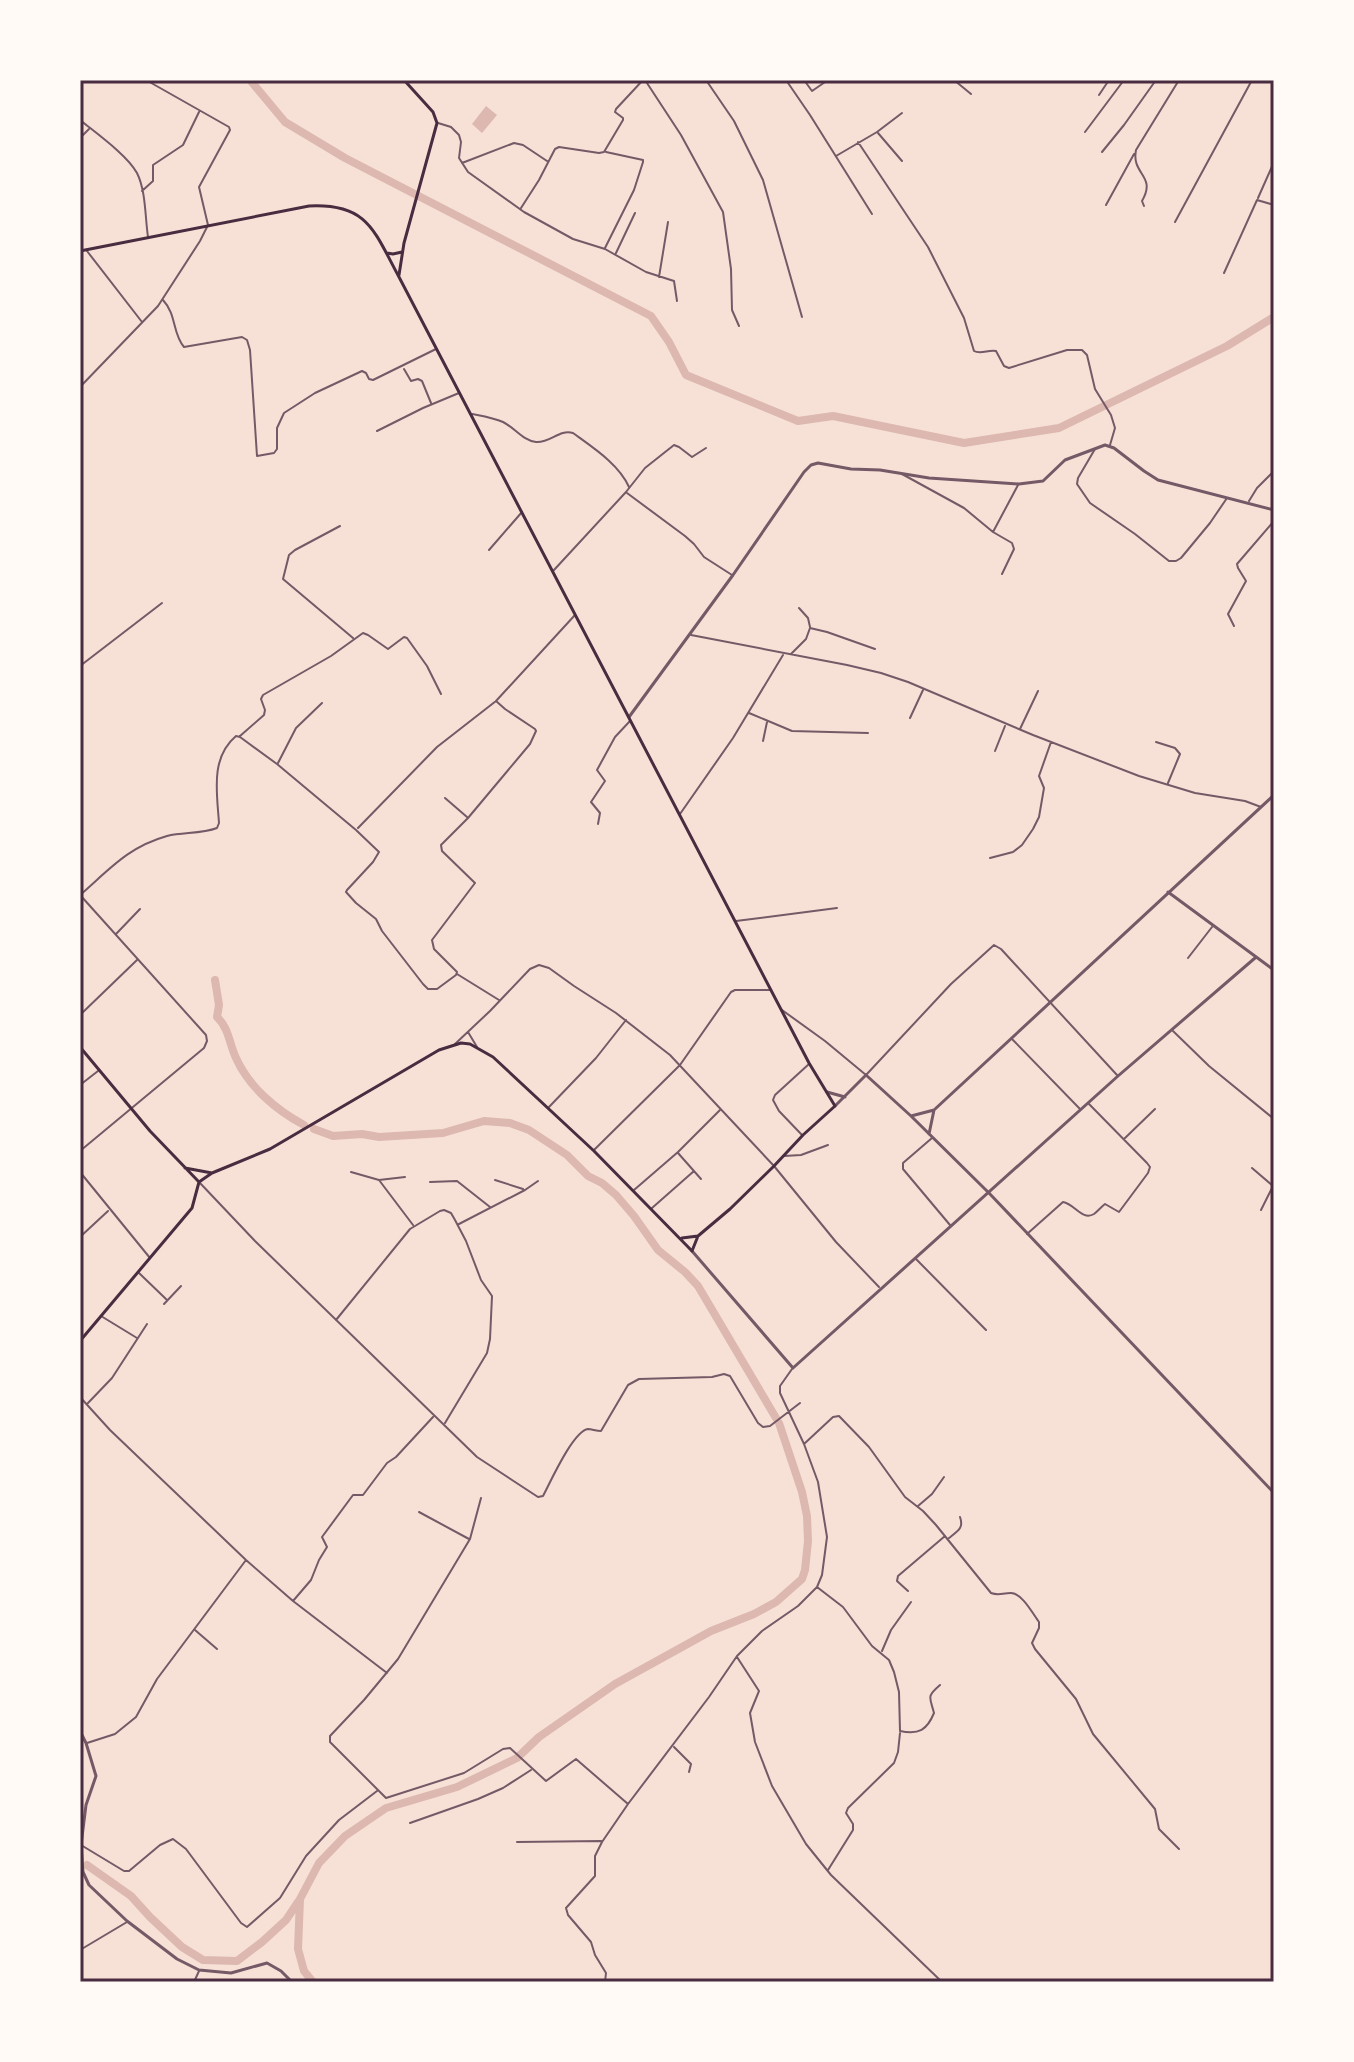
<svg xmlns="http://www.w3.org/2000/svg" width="1354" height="2062" font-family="'Titillium Web',sans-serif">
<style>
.water{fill:#dcb8b0}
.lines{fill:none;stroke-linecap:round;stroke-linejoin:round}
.river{stroke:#dcb8b0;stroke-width:8}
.minor{stroke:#755966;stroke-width:2}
.tertiary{stroke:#755966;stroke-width:3}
.secondary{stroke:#4a2c40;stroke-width:3}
.neatline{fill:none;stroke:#4a2c40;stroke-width:3}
</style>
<rect width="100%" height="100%" fill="#f7e1d7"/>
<!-- water -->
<path class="water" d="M 486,106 L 497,115 L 482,133 L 472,124 Z"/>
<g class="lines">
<!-- river -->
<path class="river" d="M 250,80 L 285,122 L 345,158 L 651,316 L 669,342 L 686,375 L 798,421 L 833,416 L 964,443 L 1059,428 L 1227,346 L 1274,317
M 215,980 L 219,1005 L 217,1017 C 229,1028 229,1043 236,1058 C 249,1087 276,1110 304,1125
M 314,1129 L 333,1136 L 362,1134 L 379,1137 L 443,1133 L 484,1121 L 510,1123 L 529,1130 L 567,1155 L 588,1176 L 602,1183 L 616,1195 L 634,1216 L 658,1250 L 685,1272 L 698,1286 L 776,1418
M 87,1865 L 131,1896 L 150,1917 L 182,1947 L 203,1960 L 237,1961 L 262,1942 L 286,1920 L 298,1902
M 313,1982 L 304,1971 L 298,1949 L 300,1899 L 319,1863 L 345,1836 L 386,1808 L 457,1787 L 517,1758 L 539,1737 L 615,1684 L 711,1631 L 754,1614 L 776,1602 L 802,1579 L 805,1570 L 808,1541 L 807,1516 L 802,1492 L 779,1423"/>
<!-- minor -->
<path class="minor" d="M 645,80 L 681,135 L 723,212 L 731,269 L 732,310 L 739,326
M 706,80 L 734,121 L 763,180 L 802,317
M 786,80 L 810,115 L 872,214
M 804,80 L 812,91 L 828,80
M 954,80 L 971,94
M 1099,95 L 1109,80
M 80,120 C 96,133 127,155 137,173 C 146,191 145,217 148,237
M 438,123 L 451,127 L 459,135 L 461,142 L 459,158 L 468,172 L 524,212 L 573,239 L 605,249 L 646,272 L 674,281 L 677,301
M 1085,132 L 1124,80
M 878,133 L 902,161
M 80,138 L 89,129
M 858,142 L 928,247 L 964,318 L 974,351 C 981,355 989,349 996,351 L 1004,366 L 1009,368 L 1067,350 L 1082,350 L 1087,355 L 1095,389 L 1111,415 L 1115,428 L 1110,445
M 1102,152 L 1124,125 L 1156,80
M 836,156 L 877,132 L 902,113
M 462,163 L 514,143 L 523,145 L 547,161
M 142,191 L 153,181 L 153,165 L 183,145 L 199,112
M 1258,198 L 1274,162
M 1106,205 L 1134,154
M 1144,206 L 1142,201 C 1157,175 1131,175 1136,150 L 1179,80
M 521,208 L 539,180 L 555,149 L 559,147 L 599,153 L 604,152 L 623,120 L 623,118 L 615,112 L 616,109 L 643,80
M 1175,222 L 1252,80
M 605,248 L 634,190 L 643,162 L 643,160 L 606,152
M 87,251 L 142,322
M 616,253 L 635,213
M 1224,273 L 1257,200 L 1274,205
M 659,277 L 668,222
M 163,300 C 177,315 172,333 184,347 L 242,337 L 247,340 L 250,350 L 257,456 L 274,453 L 277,449 L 277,428 L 284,413 L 315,393 L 362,371 L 366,373 L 369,379 L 373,380 L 436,349
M 404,369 L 411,381 L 418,379 L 422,381 L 431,403
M 80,387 L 158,306 L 200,241 L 208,225 L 199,187 L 230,130 L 229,127 L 146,80
M 472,414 C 482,416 494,418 503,422 C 515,428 522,440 536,442 C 551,443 559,429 573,433 C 592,447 619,464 629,487
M 377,431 L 423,408 L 459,393
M 1095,449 L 1078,478 L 1077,484 L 1090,503 L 1135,534 L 1169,561 L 1176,561 L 1181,558 L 1210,523 L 1227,498
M 902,474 L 964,508 L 993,532 L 1012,543 L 1014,549 L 1002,574
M 627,493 L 685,536 L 694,544 L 704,557 L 732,575
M 1249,501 L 1257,488 L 1274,471
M 340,526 L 295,550 L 289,555 L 283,579 L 353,638
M 993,532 L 1018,485
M 489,550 L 522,512
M 554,570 L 626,492 L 645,468 L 674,445 L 679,447 L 692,457 L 706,448
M 799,608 L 808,618 L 810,627
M 1234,626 L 1228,614 L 1246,581 L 1238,568 L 1237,564 L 1274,521
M 691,635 L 847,665 L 881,673 L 908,682 L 1033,735 L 1139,776 L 1195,793 L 1245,801 L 1261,807
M 791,654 L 806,639 L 810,628 L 827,632 L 875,649
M 80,666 L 162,603
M 749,713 L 792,731 L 868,733
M 910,718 L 923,690
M 1020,729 L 1038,691
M 240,736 L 264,715 L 265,710 L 261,699 L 263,695 L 331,656 L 363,633 L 368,635 L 388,649 L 404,637 L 407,638 L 427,666 L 441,694
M 763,741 L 767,722
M 1156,742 L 1175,748 L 1180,754 L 1168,783
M 995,751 L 1005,726
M 278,763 L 296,728 L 322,703
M 445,798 L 467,817
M 680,814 L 733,738 L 783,655
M 598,824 L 600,813 L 591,802 L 605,781 L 597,770 L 615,737 L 630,721
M 358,828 L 437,747 L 496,701 L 575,615
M 990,858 L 1013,852 L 1022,845 L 1033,829 L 1039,817 L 1044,788 L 1039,776 L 1051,742
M 80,895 C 110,869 128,847 167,836 C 184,832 201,834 217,828 L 219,823 C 217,793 210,758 236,736 L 240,737 L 277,764 L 356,830 L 379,852 L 373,862 L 347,890 L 346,892 L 356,903 L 376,919 L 382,931 L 423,984 L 428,989 L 437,989 L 456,975 L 457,972 L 434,949 L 432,940 L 475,883 L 442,851 L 441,845 L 468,818 L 530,744 L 536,731 L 535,729 L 505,709 L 496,701
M 736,921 L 837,908
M 116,934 L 140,909
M 1188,958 L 1212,927
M 457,974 L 499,1000
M 782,1010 L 825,1041 L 866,1075 L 951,984 L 994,945 L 1001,949 L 1117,1075
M 80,1015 L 137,960
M 1173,1031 L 1209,1066 L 1274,1119
M 468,1032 L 477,1047
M 1012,1039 L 1080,1109
M 455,1044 L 490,1011 L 530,969 L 539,965 L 549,968 L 574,986 L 616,1013 L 670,1055 L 774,1166 L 836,1242 L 879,1287
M 80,1085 L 98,1071
M 549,1107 L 596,1058 L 626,1020
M 802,1135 L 779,1111 L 773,1100 L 775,1095 L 809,1064
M 932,1138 L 903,1163 L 903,1169 L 950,1225
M 1124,1139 L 1155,1109
M 594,1150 L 680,1065 L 731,992 L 735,990 L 770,990
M 80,1151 L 204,1048 L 207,1041 L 206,1035 L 81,896
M 678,1153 L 701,1179
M 784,1156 L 801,1155 L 828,1145
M 1252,1168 L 1273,1186
M 80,1172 L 150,1258
M 351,1172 L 379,1180 L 405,1177
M 379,1180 L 413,1225
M 495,1180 L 523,1189
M 430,1182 L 457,1181 L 490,1207
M 200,1183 L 255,1241 L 477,1457 L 538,1497 L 543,1496 C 550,1483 573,1431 588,1429 C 592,1429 596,1431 601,1431 L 628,1385 L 639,1379 L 712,1377 L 724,1374 L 730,1376 L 758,1423 L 763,1427 L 770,1426 L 800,1403
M 634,1190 L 678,1152 L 720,1110
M 652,1208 L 694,1171
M 1261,1210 L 1273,1186
M 459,1224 L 525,1190 L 538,1181
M 1027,1234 L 1063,1202 C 1075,1204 1082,1221 1094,1214 C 1098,1211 1101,1207 1105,1204 L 1119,1212 L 1148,1173 L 1150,1167 L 1147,1163 L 1089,1104
M 80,1237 L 108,1211
M 916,1259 L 986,1330
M 139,1273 L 167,1300
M 164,1304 L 181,1286
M 101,1316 L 137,1338
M 336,1320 L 410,1229 L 440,1211 L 444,1210 L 451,1213 L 455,1220 L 466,1241 L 481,1280 L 492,1296 L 490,1339 L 487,1353 L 445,1423
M 80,1397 L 110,1430 L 246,1560 L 293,1601 L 387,1673
M 88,1403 L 112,1378 L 147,1324
M 804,1444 L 833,1417 L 839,1416 L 869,1447 L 905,1497 L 923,1511 L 936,1525 L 991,1593 C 999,1596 1002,1593 1011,1593 C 1022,1593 1033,1614 1039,1622 L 1039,1628 L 1032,1643 L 1035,1649 L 1076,1699 L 1093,1734 L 1155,1809 L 1159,1829 L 1179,1849
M 481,1498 L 470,1539 L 398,1659 L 364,1700 L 330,1736 L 330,1742 L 386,1798 L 464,1773 L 503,1749 L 510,1748 L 546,1781 L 576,1759 L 628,1804
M 918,1506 L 932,1494 L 944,1477
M 419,1512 L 469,1539
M 949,1538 C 958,1531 964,1528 960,1517
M 817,1587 L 843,1607 L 872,1646 L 889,1660 L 894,1672 L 899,1692 L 900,1731 C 919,1735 927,1730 934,1713 C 930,1697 926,1697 940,1685
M 908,1591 L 897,1581 L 898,1576 L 945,1536
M 293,1601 L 311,1580 L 319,1560 L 327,1547 L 322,1537 L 353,1495 L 363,1495 L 387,1463 L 396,1457 L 433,1417
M 195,1630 L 217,1649
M 882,1651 L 891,1630 L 911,1602
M 737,1657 L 759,1691 L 750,1713 L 755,1742 L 772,1786 L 806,1844 L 831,1875 L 942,1982
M 87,1743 L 115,1734 L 136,1717 L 157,1679 L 246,1560
M 674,1747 L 691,1764 L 689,1772
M 410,1823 L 478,1799 L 503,1788 L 531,1770
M 517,1842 L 601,1841
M 81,1845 L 124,1871 L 129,1871 L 160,1845 L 173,1839 L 186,1849 L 241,1923 L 247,1927 L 280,1898 L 306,1856 L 339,1820 L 377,1791
M 828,1870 L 853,1830 L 853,1824 L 846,1813 L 848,1808 L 894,1763 L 898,1752 L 900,1733
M 80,1950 L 127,1922
M 194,1982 L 199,1971
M 605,1982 L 606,1973 L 595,1955 L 591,1942 L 568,1915 L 566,1908 L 595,1876 L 595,1856 L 602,1842 L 628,1804 L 709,1697 L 737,1656 L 762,1631 L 798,1606 L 817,1587 L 822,1575 L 827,1537 L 818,1482 L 804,1444 L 780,1393 L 780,1386 L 792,1369"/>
<!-- tertiary -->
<path class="tertiary" d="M 629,717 L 733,575 L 804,472 L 811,465 L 818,463 L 851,469 L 880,470 L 929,478 L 1019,484 L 1043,481 L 1065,460 L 1105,445 L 1114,448 L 1144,471 L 1158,480 L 1274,510
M 1168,892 L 1274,970
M 827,1092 L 845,1097
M 835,1106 L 866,1075 L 911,1116 L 989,1193 L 1274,1493
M 911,1116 L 934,1110 L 1274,795
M 929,1134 L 934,1110
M 692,1251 L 793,1368 L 1118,1076 L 1255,958
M 80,1731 L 86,1743 L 96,1776 L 86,1805 L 81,1845 L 83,1872 L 89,1885 L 127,1921 L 177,1959 L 199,1970 L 231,1973 L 267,1963 L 281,1971 L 292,1982"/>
<!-- secondary -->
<path class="secondary" d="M 80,251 L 309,206 C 368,203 374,231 399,277 L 809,1063 L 835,1106 L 803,1135 L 774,1166 L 730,1209 L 698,1236 L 692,1251 L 594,1151 L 493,1057 L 470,1044 L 461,1043 L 439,1050 L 270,1149 L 212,1173 L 199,1182 L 192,1208 L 80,1341
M 387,253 L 393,254 L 402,252
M 399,275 L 404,243 L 437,123 L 433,112 L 404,80
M 80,1047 L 150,1131 L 199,1182
M 185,1168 L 212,1173
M 682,1238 L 698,1236"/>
</g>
<!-- border -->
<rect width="1354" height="2062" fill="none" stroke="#fffaf5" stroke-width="164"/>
<rect x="82" y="82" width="1190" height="1898" class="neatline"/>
</svg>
